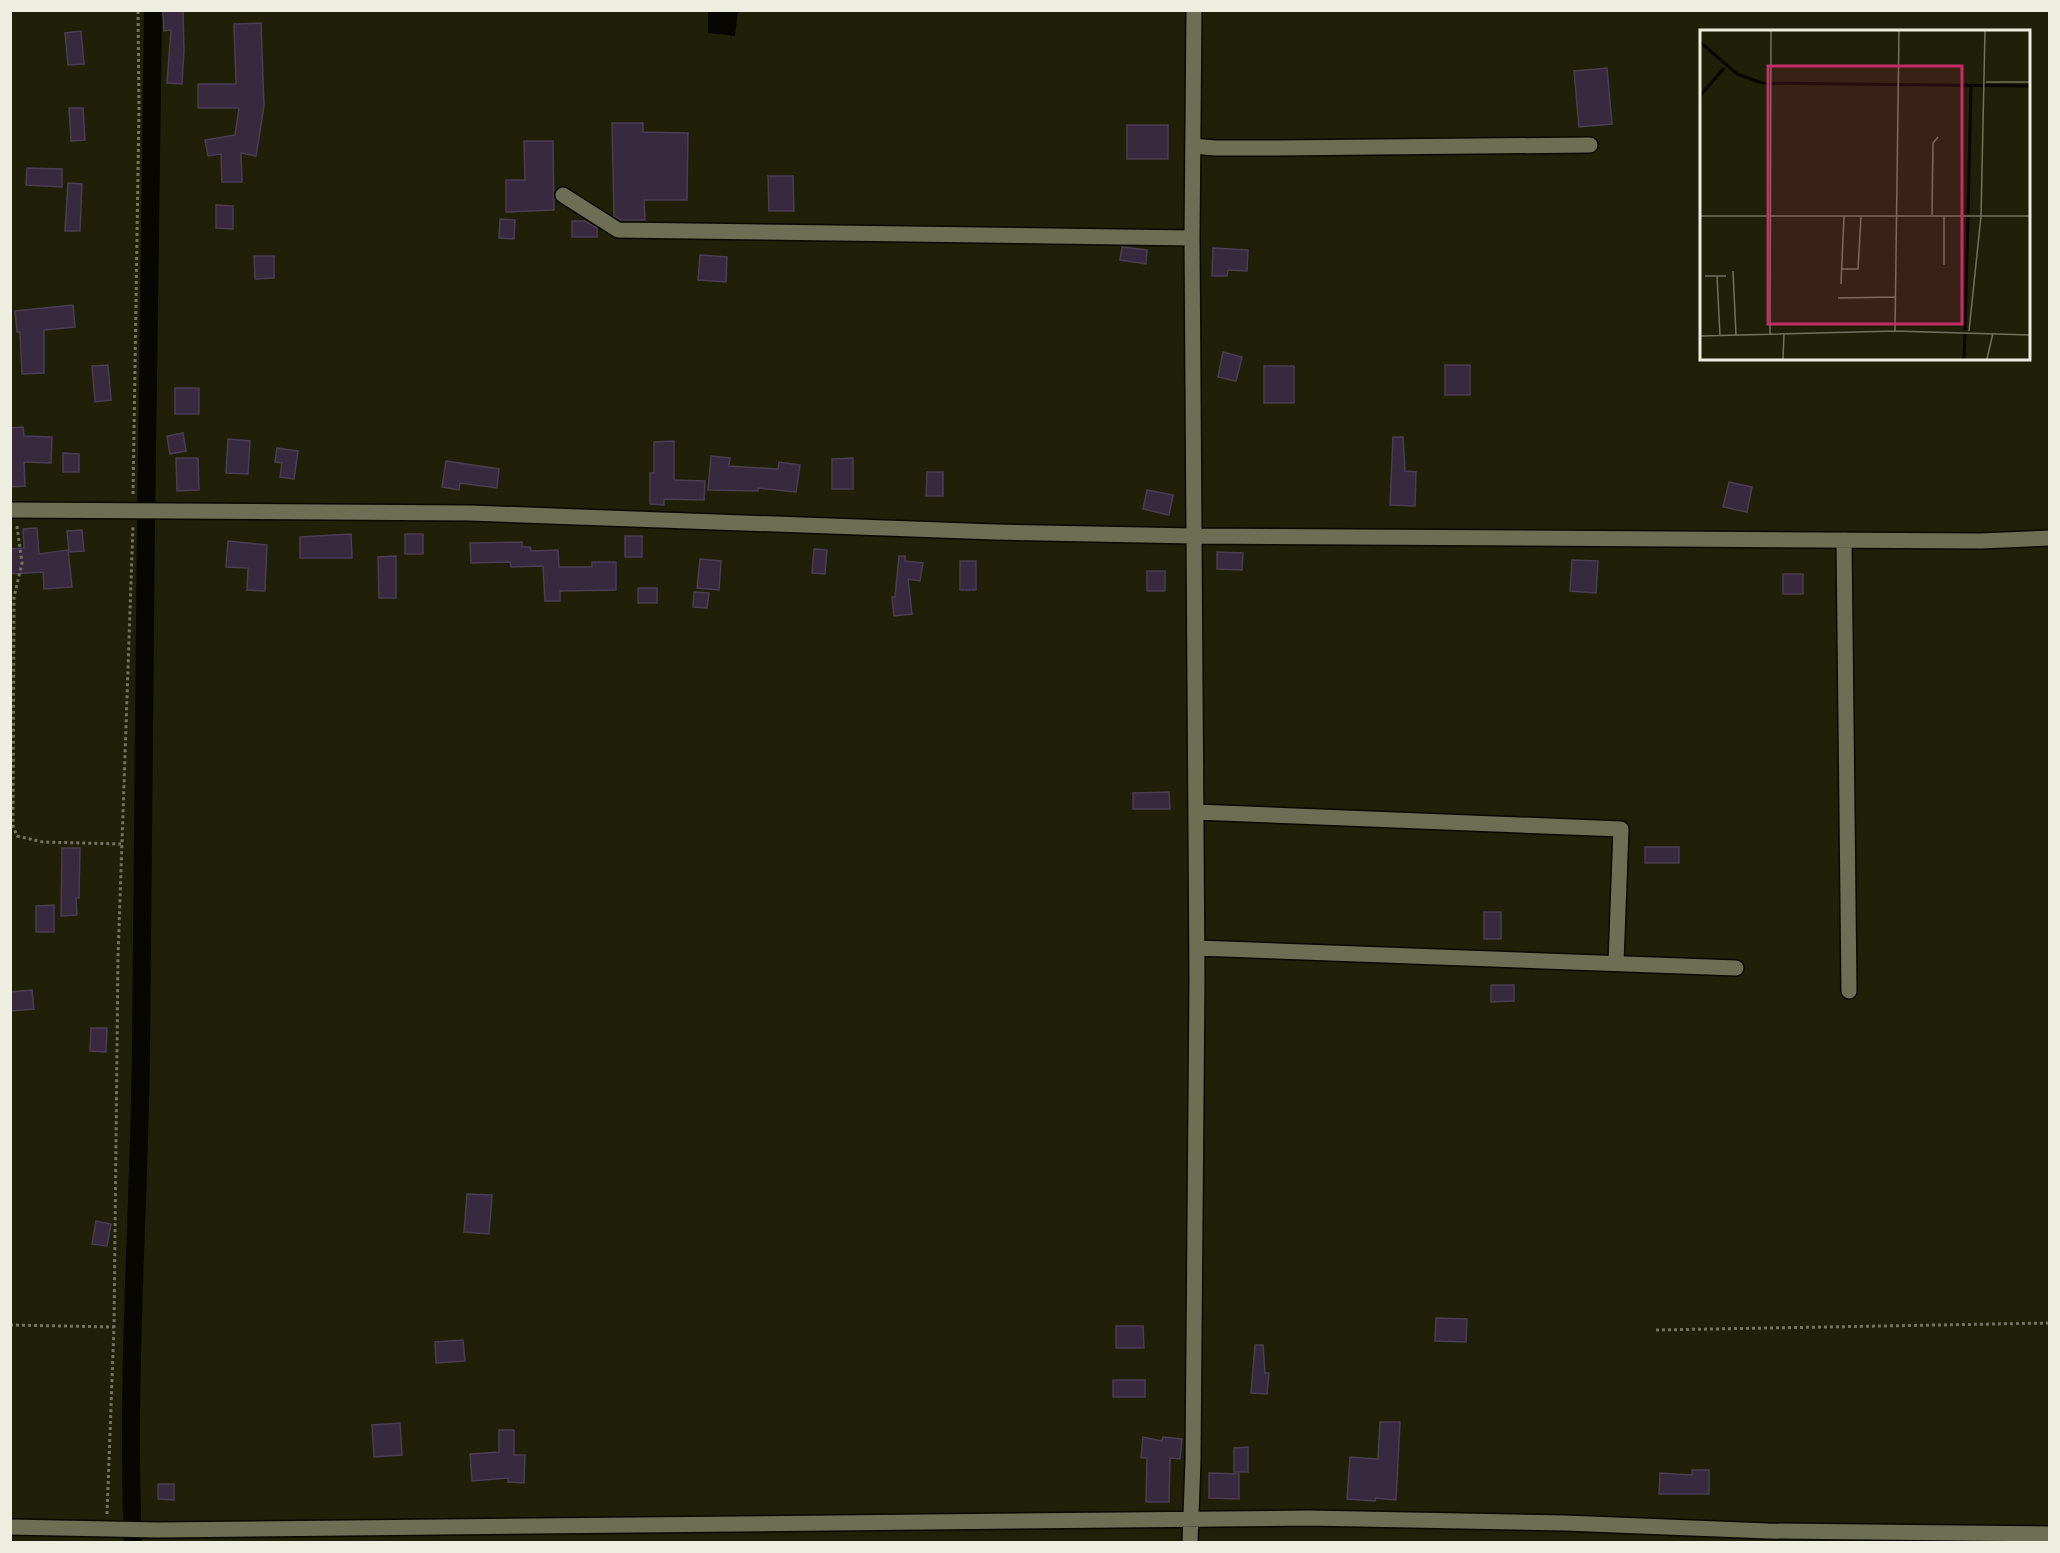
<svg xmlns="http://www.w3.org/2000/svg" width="2060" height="1553" font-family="'DM Sans',sans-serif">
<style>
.water{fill:#080600}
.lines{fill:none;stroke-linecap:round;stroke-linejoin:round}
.canal{stroke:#080600;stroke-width:18}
.building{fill:#372a3e;stroke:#4a3e53;stroke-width:1.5}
.minor-casing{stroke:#0a0900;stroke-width:18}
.path{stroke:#747360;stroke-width:3;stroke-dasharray:3 3;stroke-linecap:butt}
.minor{stroke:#6e6e54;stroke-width:15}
.inset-river{fill:none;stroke:#080600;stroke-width:3}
.inset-road{fill:none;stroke:#72725e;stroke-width:1.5}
.view{fill:#c62d68;fill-opacity:0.15;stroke:#c62d68;stroke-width:3}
.inset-edge{fill:none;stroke:#eeeee0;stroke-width:3}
</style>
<rect width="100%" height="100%" fill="#201f08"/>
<!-- water -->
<path class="water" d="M 708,11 L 738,11 L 735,36 L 708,33 Z"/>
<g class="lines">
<!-- canal -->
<path class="canal" d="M 133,1542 C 126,1378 139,1214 141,1050 C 144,703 147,357 153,10"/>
</g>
<!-- building -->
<path class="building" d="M 163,10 L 183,10 L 184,51 L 182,84 L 167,83 L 171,30 L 164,31 Z
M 261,23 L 264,106 L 256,156 L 241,153 L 242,182 L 222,182 L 221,154 L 208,156 L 205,140 L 235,135 L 239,108 L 198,108 L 198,84 L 236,84 L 234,24 Z
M 81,31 L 84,64 L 68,65 L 65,33 Z
M 1607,68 L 1612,124 L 1579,127 L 1574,71 Z
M 69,108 L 83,108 L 85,140 L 71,141 Z
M 612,123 L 643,123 L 643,132 L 688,133 L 687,200 L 644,200 L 645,220 L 621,220 L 614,216 Z
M 1127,125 L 1168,125 L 1168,159 L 1127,159 Z
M 524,141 L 553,141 L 554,210 L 506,212 L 506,180 L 525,180 Z
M 27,168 L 62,169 L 62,187 L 26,185 Z
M 768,176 L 793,176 L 794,211 L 769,211 Z
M 68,183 L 82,184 L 80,231 L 65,231 Z
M 216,205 L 233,206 L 233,229 L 216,228 Z
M 500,219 L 515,220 L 514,239 L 499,238 Z
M 572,221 L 585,221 L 597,228 L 597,237 L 572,237 Z
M 1122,247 L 1147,250 L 1146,264 L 1120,260 Z
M 1213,248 L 1248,250 L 1247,271 L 1228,270 L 1227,276 L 1212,276 Z
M 700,255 L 727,257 L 726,282 L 698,280 Z
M 254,256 L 274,256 L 274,278 L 255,279 Z
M 73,305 L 75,327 L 44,330 L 44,373 L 22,374 L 20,332 L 17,332 L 15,311 Z
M 1223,352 L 1242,357 L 1236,381 L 1218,377 Z
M 108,365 L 111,400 L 95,402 L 92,366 Z
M 1445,365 L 1470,365 L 1470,395 L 1445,395 Z
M 1264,366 L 1294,366 L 1294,403 L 1264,403 Z
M 175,388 L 199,388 L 199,414 L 175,414 Z
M 23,427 L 24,436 L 52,437 L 51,463 L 24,462 L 25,486 L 11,487 L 10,428 Z
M 183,433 L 186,451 L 170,454 L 167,436 Z
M 1393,437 L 1403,437 L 1405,471 L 1416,472 L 1415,506 L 1390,505 Z
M 228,439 L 250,441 L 248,474 L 226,473 Z
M 674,441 L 674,480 L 705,481 L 704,500 L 664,499 L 664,505 L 650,504 L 650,473 L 654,473 L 654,442 Z
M 277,448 L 298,451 L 294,479 L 280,477 L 282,463 L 275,462 Z
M 63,453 L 79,454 L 79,472 L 63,472 Z
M 711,456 L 730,458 L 729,466 L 778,469 L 779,462 L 800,465 L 796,492 L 758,488 L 758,491 L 708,490 Z
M 176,458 L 198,458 L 199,490 L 177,491 Z
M 853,458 L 853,489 L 832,489 L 832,459 Z
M 446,461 L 499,469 L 497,488 L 460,483 L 459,490 L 442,487 Z
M 927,472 L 943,472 L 943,496 L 926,496 Z
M 1729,482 L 1752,487 L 1747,512 L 1723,507 Z
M 1147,490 L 1173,495 L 1169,515 L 1143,509 Z
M 37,528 L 39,554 L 68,550 L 72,587 L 44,589 L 43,572 L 10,574 L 10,549 L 24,548 L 23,529 Z
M 82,530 L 84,551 L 69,552 L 67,531 Z
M 351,534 L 352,558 L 300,558 L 300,537 Z
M 405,534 L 423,534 L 423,554 L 405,554 Z
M 625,536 L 642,536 L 642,557 L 625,557 Z
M 228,541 L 267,545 L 265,591 L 247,590 L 248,568 L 226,567 Z
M 522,542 L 522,547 L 530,547 L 531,551 L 558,550 L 559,567 L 592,567 L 592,562 L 616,562 L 616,590 L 560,591 L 560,601 L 545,601 L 543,566 L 511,567 L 510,562 L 471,563 L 470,543 Z
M 814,549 L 827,550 L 825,574 L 812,573 Z
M 1217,552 L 1243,553 L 1242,570 L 1217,569 Z
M 396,556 L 396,598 L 379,598 L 378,557 Z
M 899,556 L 905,556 L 905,561 L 923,563 L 920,581 L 908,579 L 912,614 L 894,616 L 892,597 L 895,597 Z
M 700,559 L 721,561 L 719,590 L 697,588 Z
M 1572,560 L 1598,561 L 1596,593 L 1570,591 Z
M 960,561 L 976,561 L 976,590 L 960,590 Z
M 1147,571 L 1165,571 L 1165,591 L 1147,591 Z
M 1783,574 L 1803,574 L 1803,594 L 1783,594 Z
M 638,588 L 657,588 L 657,603 L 638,603 Z
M 694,592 L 709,593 L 707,608 L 693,607 Z
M 1169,792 L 1170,809 L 1133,809 L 1133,793 Z
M 1645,847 L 1679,847 L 1679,863 L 1645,863 Z
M 62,848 L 80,848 L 79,898 L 76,898 L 77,915 L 61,916 Z
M 54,905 L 54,932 L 36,932 L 36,906 Z
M 1484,912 L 1501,912 L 1501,939 L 1484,939 Z
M 1491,985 L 1514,985 L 1514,1001 L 1491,1002 Z
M 32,990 L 34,1009 L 11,1011 L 10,992 Z
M 91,1028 L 107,1028 L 106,1052 L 90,1051 Z
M 467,1194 L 492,1195 L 489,1234 L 464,1232 Z
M 96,1221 L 111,1224 L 107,1246 L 92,1244 Z
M 1436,1318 L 1467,1319 L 1466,1342 L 1435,1341 Z
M 1116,1326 L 1143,1326 L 1144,1348 L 1116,1348 Z
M 463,1340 L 465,1361 L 436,1363 L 435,1342 Z
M 1255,1345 L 1263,1345 L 1265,1373 L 1269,1373 L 1267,1394 L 1251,1393 Z
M 1113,1380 L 1145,1380 L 1145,1397 L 1113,1397 Z
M 1380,1422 L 1400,1422 L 1396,1500 L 1376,1498 L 1375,1501 L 1347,1499 L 1350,1457 L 1378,1459 Z
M 400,1423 L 402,1455 L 374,1457 L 372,1425 Z
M 499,1430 L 514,1430 L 514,1455 L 525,1455 L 524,1483 L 508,1482 L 508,1478 L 472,1481 L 470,1454 L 499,1452 Z
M 1143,1437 L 1162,1441 L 1163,1437 L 1182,1439 L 1180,1459 L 1170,1458 L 1169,1502 L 1146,1502 L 1147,1458 L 1141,1458 Z
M 1248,1447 L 1248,1472 L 1234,1472 L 1234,1448 Z
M 1692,1470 L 1709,1470 L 1709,1494 L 1659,1494 L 1660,1473 L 1692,1475 Z
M 1209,1473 L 1239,1474 L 1239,1499 L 1209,1498 Z
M 158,1484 L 174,1484 L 174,1500 L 158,1499 Z"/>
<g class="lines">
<defs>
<path id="minor" d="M 1193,146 L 1215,148 L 1277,148 L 1590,145
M 563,195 L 618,230 L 1192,238
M 10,510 L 470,513 L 995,532 L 1194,536 L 1981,541 L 2050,538
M 1844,540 L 1849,991
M 1196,812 L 1621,829 L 1616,963
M 1197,948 L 1736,968
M 10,1527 L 158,1530 L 1308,1518 L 1565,1523 L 1768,1531 L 2050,1534
M 1190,1542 L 1193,1461 L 1197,979 L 1192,238 L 1194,10"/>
</defs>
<!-- minor casing -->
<use href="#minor" class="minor-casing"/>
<!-- path -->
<path class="path" d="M 133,494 L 139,108 L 138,10
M 17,526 L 22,563 L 14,597 L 13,826 L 17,836 L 43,842 L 121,844
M 10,1325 L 114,1327
M 1656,1330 L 2050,1323
M 107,1514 L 114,1327 L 118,957 L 133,525"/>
<!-- minor -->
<use href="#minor" class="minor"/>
</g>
<!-- overview -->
<g transform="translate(1700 30)">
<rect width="330" height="330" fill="#201f08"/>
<path class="inset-river" d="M 0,12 L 37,44 L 62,53 L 330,56M 0,66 L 24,38M 268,184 L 271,55M 265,300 L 268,187M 264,329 L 265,303"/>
<path class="inset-road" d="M 199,1 L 195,301 L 330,305M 286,52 L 330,52M 232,185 L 233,113 L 238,107M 0,186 L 330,186M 244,186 L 244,235M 142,239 L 158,239 L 161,186M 33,241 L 36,305M 5,246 L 26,246M 17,246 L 20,306M 141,254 L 144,186M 138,268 L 195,267M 269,301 L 281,186 L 285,1M 70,304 L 71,1M 0,306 L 195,301M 83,329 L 84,304M 287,329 L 293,303"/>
<path class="view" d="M 68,36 L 262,36 L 262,294 L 68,294 Z"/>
<rect width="330" height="330" class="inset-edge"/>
</g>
<!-- border -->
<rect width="2060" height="1553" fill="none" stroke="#eeeee0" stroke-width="24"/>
</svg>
